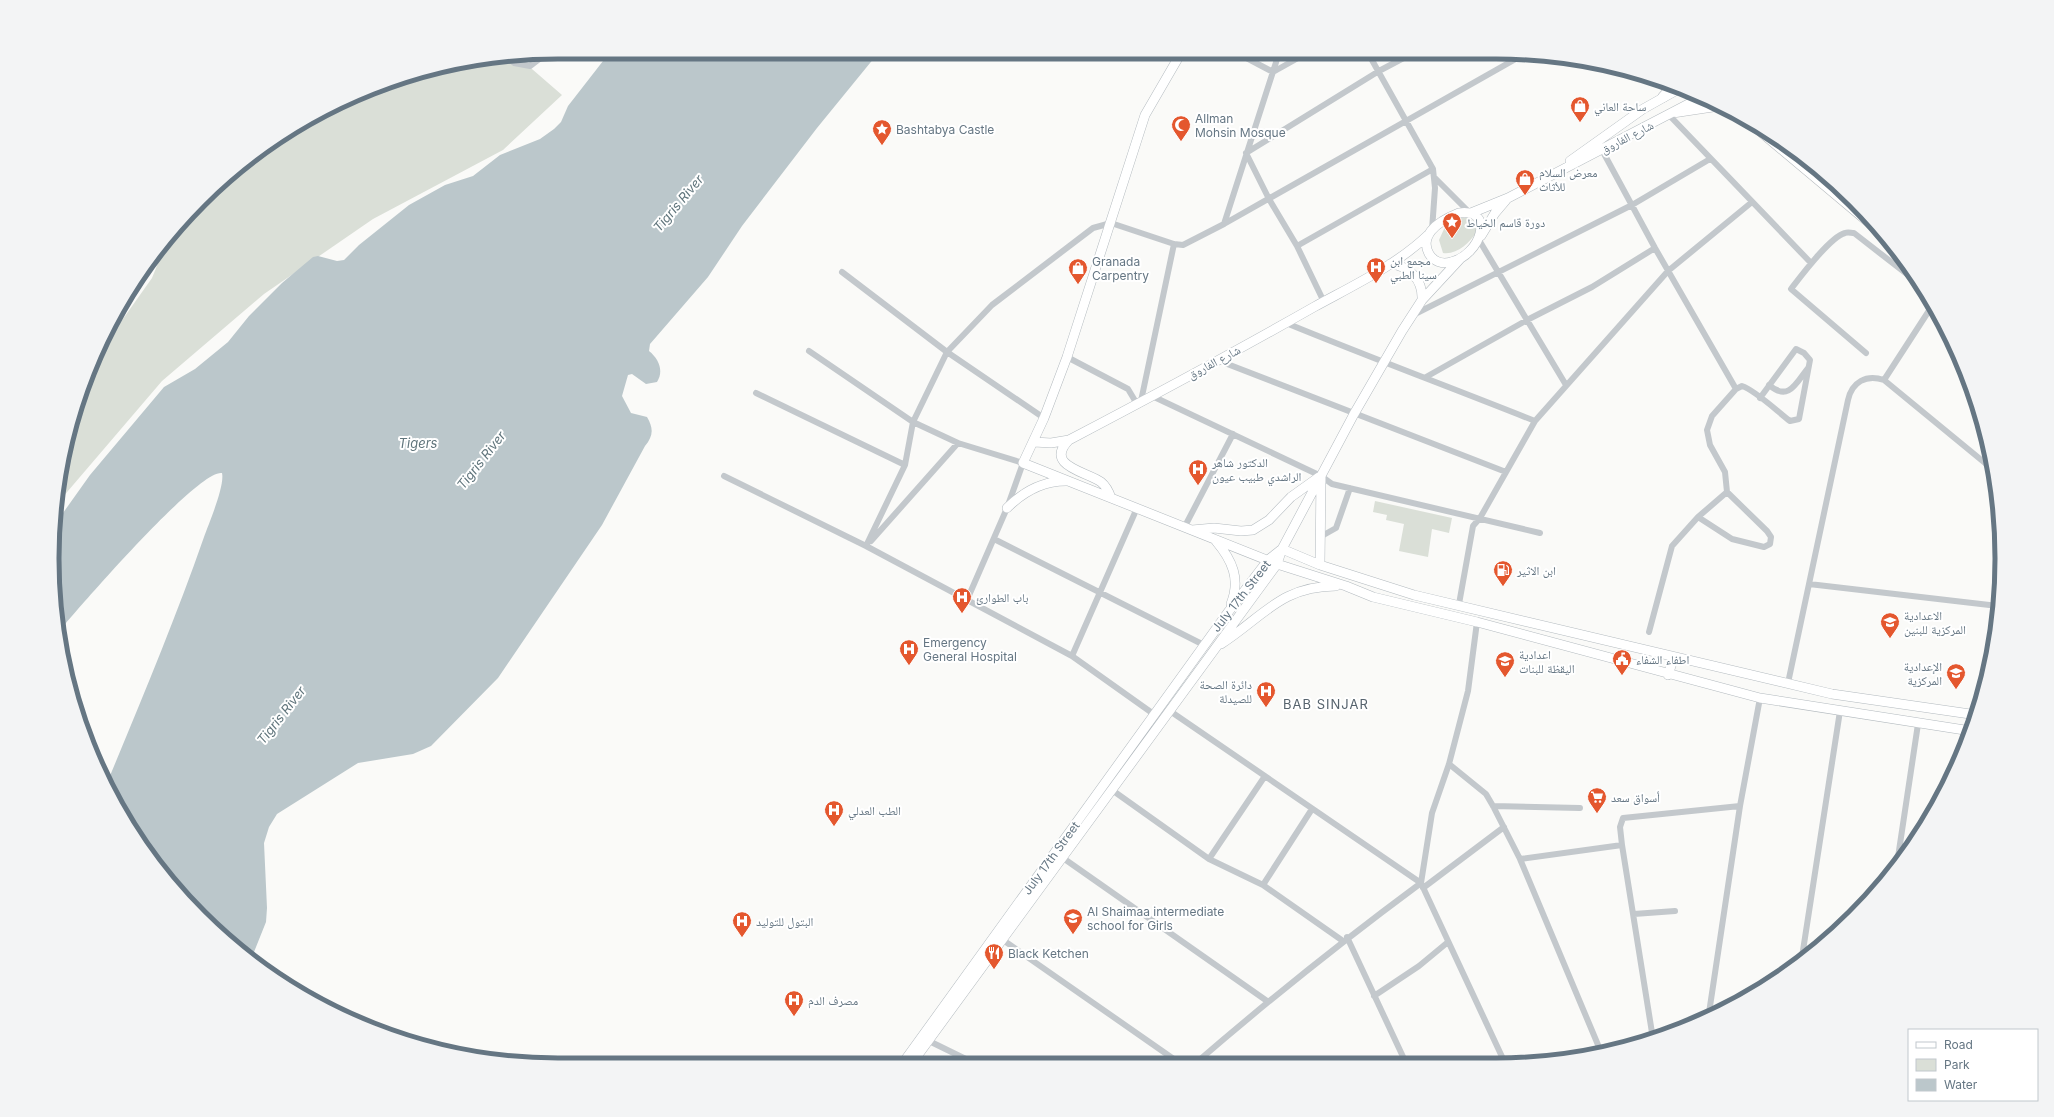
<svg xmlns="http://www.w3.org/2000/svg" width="2054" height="1117" font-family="Inter,'Noto Naskh Arabic',sans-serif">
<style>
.green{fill:#dadfd7}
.water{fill:#bbc7cb}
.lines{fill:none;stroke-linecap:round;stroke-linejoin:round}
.secondary-casing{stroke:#b3babf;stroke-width:10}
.primary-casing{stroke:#b5babe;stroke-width:11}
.street{stroke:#c3c8cc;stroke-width:6}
.secondary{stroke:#fff;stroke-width:9}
.primary{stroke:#fff;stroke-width:10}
.labels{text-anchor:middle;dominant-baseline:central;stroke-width:4;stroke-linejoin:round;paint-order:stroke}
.poi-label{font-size:12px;fill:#657683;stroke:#fff;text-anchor:start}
.street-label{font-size:12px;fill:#657683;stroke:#fff}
.water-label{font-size:13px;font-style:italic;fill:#60757c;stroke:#fff}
.neighbourhood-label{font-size:13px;letter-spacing:1px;fill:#57646e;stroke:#fff}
.rim{fill:none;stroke:#657683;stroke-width:5}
</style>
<rect width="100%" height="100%" fill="#fafaf8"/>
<!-- green -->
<path class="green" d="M 517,56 L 562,95 L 503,150 L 373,219 L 264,294 L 162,381 L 56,505 L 69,428 L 91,364 L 152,278 L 169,236 L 178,224 L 250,157 L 305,120 L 395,79 L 460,62 Z
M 1461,218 L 1467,218 L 1475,222 L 1477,232 C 1469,243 1457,255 1443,253 L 1439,240 L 1444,229 Z
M 1375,501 L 1452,518 L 1449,533 L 1432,529 L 1428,557 L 1399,551 L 1404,524 L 1386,520 L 1387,515 L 1373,512 Z"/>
<!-- water -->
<path class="water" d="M 610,52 L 879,52 L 817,128 L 742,226 L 708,277 L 650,344 L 649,351 C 659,359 664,371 657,382 L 646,384 L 632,374 L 628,375 L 622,396 L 631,413 L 647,417 C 654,429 653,436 645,446 L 602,525 L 498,678 L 431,746 L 413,754 L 358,763 L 277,814 L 269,827 L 264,843 L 267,908 L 266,922 L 254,952 L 248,958 L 178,893 L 137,840 L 107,783 C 141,701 175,620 204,537 C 209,523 225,486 222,473 C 199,469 86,600 66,623 L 60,633 L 53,592 L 53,527 L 90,475 L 164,387 L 195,369 L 228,342 L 249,316 L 282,283 L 313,257 L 318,256 L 337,261 L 344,260 L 359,245 L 409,205 L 445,185 L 473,176 L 500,155 L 540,139 L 554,129 L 561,122 L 568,106 Z"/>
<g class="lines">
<defs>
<path id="secondary" d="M 1181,53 L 1145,115 L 1067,357 L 1044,418 L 1023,463 L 1277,564 L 1346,586 L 1373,597 L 1477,622 L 1760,698 L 1971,731
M 1570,161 L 1643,109 L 1677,90
M 1459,213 C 1496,208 1481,255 1451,262 C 1432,267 1419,247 1431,231 C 1438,222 1449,217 1459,213 Z
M 1471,213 L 1508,198 L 1698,99
M 1481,236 L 1495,213 L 1506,200
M 1390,264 C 1410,266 1423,280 1422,300
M 1034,442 L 1051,443 L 1069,440
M 1111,498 C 1109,492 1106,486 1101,482 C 1088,472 1043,466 1069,440 C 1151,397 1233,353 1314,307 C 1354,285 1397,265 1429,234
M 1007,508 C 1024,491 1043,481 1066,481
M 1192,530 L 1214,528 L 1241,531 L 1253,530 L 1269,520 L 1291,497 L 1319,477
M 1216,541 C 1232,560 1241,579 1231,604
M 1282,549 L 1320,565 L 1414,595 L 1832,694 L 1977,715
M 1320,565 L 1321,477
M 1221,644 C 1263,617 1281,586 1336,586
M 1668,675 L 1674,657
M 903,1063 L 1229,611 L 1268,560 L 1282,549
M 912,1063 L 1277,564 L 1282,549 L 1354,414 L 1402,331 L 1422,300 L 1460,259"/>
<path id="primary" d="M 1663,97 L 1671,88
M 1676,112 L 1716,106
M 1733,113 L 1750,124
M 1746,119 L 1882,233"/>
</defs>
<!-- secondary casing -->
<use href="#secondary" class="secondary-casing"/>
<!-- primary casing -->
<use href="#primary" class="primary-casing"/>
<!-- street -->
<path class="street" d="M 1237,53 L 1273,72 L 1307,53
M 1368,53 L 1433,169 L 1435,188 L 1432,230
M 508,57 L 514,63 L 530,66 L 547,53
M 1669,115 L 1811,263
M 1602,150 L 1655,248 L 1736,389 L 1712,416 L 1707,430 L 1710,445 L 1725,472 L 1727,492 L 1698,517 L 1672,546 L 1649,632
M 1246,153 L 1379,71 L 1413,53
M 1246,153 L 1269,199 L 1297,246 L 1324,302
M 1435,178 L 1469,212
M 1224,224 L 1279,53
M 1479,240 L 1566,385
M 1297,246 L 1433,169
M 842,272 L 947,352 L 1044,418
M 137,278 L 139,276
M 1413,315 L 1632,205 L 1710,159
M 1286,323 C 1369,357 1452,388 1535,421
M 809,351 L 913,422 L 958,443 L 1023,463 L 1007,508 L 967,600
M 1866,353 L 1791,289 C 1801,276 1830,237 1845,233 C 1848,232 1851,233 1854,233 L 1917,282
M 1067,357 L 1128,389 L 1137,404
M 1217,360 L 1506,472
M 1426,377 L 1527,320 L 1592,287 L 1655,248
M 1884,380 L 1932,306
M 1769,385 C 1789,402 1796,383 1808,368
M 1736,389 L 1742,386 C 1755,390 1778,412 1790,421 L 1799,419 L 1810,360 L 1804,353 L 1796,349 L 1760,398
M 756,393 L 905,465
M 1152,396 L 1321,476 L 1332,484 L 1540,533
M 1141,401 L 1174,244
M 724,476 L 866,546 L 1072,656 L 1155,715
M 1698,517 L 1732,539 L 1764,547 L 1770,544 L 1771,537 L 1767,531 L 1727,492
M 1184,528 L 1233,434
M 1320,537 L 1336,528 L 1350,488
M 994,539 L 1204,645
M 871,541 L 958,443
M 866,546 L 905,465 L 913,422 L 947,352 L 992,305 L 1093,228 L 1111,223 L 1174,244 L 1183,245 L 1224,224 L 1526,53
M 1809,584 L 1998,606
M 1459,604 L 1473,526 L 1480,518 L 1535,421 L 1668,271 L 1752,202
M 1072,656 L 1137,508
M 1788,683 L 1848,400 C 1852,382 1866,374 1884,380 L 1985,463 L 1992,472
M 1170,711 L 1421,883 L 1504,1061
M 1449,764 L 1486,794 L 1493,806 L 1520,859 L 1601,1052
M 1112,790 L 1209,859 L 1263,885 L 1343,941
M 1493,806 L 1580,808
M 1063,858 L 1267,1001
M 1209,859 L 1265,776
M 1520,859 L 1622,845
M 1897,864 L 1918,724
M 1263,885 L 1312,809
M 1423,888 L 1504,827
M 1634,914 L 1675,911
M 1347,937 L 1405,1061
M 1003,940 L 1178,1062
M 1802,957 L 1840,711
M 1374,996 L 1419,966 L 1448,942
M 1709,1013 L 1740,806 L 1760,698
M 1653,1039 L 1622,845 L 1620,827 L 1623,818 L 1740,806
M 929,1041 L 974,1063
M 1197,1062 C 1270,999 1344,940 1421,883 L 1432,813 L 1449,764 L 1468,691 L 1477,622"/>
<!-- secondary -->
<use href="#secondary" class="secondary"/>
<!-- primary -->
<use href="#primary" class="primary"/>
</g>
<!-- icons -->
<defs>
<symbol id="shop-pin" viewBox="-11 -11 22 30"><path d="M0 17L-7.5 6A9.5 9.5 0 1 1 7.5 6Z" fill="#e4572e" stroke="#fff"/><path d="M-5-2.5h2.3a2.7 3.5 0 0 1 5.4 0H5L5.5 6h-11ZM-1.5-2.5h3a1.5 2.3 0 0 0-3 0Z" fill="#fff"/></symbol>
<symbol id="mosque-pin" viewBox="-11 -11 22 30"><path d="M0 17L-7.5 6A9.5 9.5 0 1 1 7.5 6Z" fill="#e4572e" stroke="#fff"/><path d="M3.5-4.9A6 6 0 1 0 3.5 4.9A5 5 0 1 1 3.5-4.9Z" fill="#fff"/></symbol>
<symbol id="sight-pin" viewBox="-11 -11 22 30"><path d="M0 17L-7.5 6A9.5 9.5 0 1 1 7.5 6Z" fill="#e4572e" stroke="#fff"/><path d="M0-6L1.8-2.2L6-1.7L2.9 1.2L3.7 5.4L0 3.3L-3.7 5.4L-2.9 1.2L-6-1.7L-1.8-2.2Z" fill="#fff"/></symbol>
<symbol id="hospital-pin" viewBox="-11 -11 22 30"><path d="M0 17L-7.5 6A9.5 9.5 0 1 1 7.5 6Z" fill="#e4572e" stroke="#fff"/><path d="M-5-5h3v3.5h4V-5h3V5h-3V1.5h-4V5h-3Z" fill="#fff"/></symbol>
<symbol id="fuel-pin" viewBox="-11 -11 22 30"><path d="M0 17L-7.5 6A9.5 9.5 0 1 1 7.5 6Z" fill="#e4572e" stroke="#fff"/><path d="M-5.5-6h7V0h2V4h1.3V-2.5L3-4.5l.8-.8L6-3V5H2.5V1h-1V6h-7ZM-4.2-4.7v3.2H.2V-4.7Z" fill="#fff"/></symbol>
<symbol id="school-pin" viewBox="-11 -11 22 30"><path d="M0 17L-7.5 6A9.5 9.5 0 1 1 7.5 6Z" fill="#e4572e" stroke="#fff"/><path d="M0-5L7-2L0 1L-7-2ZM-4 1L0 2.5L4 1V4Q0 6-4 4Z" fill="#fff"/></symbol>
<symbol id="civic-pin" viewBox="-11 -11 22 30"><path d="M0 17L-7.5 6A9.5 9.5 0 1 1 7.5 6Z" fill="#e4572e" stroke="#fff"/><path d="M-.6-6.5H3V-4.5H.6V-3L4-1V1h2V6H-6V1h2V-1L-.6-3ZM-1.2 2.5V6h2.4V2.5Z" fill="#fff"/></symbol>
<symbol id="supermarket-pin" viewBox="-11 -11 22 30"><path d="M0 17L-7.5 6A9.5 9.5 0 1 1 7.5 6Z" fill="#e4572e" stroke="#fff"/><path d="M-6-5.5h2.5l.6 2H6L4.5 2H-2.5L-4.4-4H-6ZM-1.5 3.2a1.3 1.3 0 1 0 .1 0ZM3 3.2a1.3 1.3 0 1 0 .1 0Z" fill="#fff"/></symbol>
<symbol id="restaurant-pin" viewBox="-11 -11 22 30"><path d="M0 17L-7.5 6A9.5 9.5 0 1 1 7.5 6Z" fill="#e4572e" stroke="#fff"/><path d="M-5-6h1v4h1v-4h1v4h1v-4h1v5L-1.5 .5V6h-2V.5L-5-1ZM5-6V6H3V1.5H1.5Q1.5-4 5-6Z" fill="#fff"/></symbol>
</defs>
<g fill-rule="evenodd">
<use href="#shop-pin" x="1569" y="95" width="22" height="30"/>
<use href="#mosque-pin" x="1170" y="114" width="22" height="30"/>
<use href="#sight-pin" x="871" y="118" width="22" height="30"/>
<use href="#shop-pin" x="1514" y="168" width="22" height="30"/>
<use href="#sight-pin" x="1441" y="211" width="22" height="30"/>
<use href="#hospital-pin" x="1365" y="256" width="22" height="30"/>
<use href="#shop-pin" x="1067" y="257" width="22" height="30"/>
<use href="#hospital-pin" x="1187" y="458" width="22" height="30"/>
<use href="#fuel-pin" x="1492" y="559" width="22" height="30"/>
<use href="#hospital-pin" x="951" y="586" width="22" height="30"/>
<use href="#school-pin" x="1879" y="611" width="22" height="30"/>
<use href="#hospital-pin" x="898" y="638" width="22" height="30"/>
<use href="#civic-pin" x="1611" y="648" width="22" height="30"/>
<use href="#school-pin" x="1494" y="650" width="22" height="30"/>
<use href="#school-pin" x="1945" y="662" width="22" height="30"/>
<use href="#hospital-pin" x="1255" y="680" width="22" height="30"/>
<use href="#supermarket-pin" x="1586" y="786" width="22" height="30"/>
<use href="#hospital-pin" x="823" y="799" width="22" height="30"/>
<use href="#school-pin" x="1062" y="907" width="22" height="30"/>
<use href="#hospital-pin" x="731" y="910" width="22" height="30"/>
<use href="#restaurant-pin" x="983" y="942" width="22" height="30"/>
<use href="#hospital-pin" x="783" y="989" width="22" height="30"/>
</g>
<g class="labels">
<!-- poi labels -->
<g class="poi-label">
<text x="1594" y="106">ساحة العاني</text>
<text x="1195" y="118">Allman<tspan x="1195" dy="14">Mohsin Mosque</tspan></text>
<text x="896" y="129">Bashtabya Castle</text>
<text x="1539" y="172">معرض السلام<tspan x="1539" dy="14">للأثاث</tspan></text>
<text x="1466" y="222">دورة قاسم الخياط</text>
<text x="1390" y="260">مجمع ابن<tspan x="1390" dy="14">سينا الطبي</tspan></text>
<text x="1092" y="261">Granada<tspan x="1092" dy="14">Carpentry</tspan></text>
<text x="1212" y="462">الدكتور شاهر<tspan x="1212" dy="14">الراشدي طبيب عيون</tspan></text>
<text x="1517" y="570">ابن الاثير</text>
<text x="976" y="597">باب الطوارئ</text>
<text x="1904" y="615">الاعدادية<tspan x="1904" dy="14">المركزية للبنين</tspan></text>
<text x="923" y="642">Emergency<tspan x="923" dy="14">General Hospital</tspan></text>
<text x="1519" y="654">اعدادية<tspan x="1519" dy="14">اليقظة للبنات</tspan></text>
<text x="1636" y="659">اطفاء الشفاء</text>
<text x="1942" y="666" text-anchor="end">الإعدادية<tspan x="1942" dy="14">المركزية</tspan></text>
<text x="1252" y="684" text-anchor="end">دائرة الصحة<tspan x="1252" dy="14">للصيدلة</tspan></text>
<text x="1611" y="797">أسواق سعد</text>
<text x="848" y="810">الطب العدلي</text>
<text x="1087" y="911">Al Shaimaa intermediate<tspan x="1087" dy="14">school for Girls</tspan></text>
<text x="756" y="921">البتول للتوليد</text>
<text x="1008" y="953">Black Ketchen</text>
<text x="808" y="1000">مصرف الدم</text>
</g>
<!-- street labels -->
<g class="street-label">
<text transform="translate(1627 137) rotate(-27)">شارع الفاروق</text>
<text transform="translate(1214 362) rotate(-28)">شارع الفاروق</text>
<text transform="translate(1241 596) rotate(-52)">July 17th Street</text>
<text transform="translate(1051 858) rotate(-54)">July 17th Street</text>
</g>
<!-- water labels -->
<g class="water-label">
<text transform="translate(678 203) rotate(-50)">Tigris River</text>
<text x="418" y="443">Tigers</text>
<text transform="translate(481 460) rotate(-52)">Tigris River</text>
<text transform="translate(281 715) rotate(-52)">Tigris River</text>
</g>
<!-- neighbourhood labels -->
<g class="neighbourhood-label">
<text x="1326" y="704">BAB SINJAR</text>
</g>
</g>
<!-- crop -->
<path d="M0 0H2054V1117H0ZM558 59H1496A499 499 0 0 1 1995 558V559A499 499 0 0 1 1496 1058H558A499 499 0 0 1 59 559V558A499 499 0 0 1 558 59Z" fill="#f3f4f5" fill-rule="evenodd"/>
<path class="rim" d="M558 59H1496A499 499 0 0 1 1995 558V559A499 499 0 0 1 1496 1058H558A499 499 0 0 1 59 559V558A499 499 0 0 1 558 59Z"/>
<!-- legend -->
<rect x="1908" y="1029" width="130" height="72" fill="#ffffff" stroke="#c1c8cd"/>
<rect x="1916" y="1042" width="20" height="6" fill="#ffffff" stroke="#c1c8cd"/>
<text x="1944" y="1049" font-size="12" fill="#657683">Road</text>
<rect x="1916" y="1059" width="20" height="12" fill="#dadfd7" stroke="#c1c8cd"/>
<text x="1944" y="1069" font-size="12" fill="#657683">Park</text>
<rect x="1916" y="1079" width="20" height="12" fill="#bbc7cb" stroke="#c1c8cd"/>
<text x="1944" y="1089" font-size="12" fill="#657683">Water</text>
</svg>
